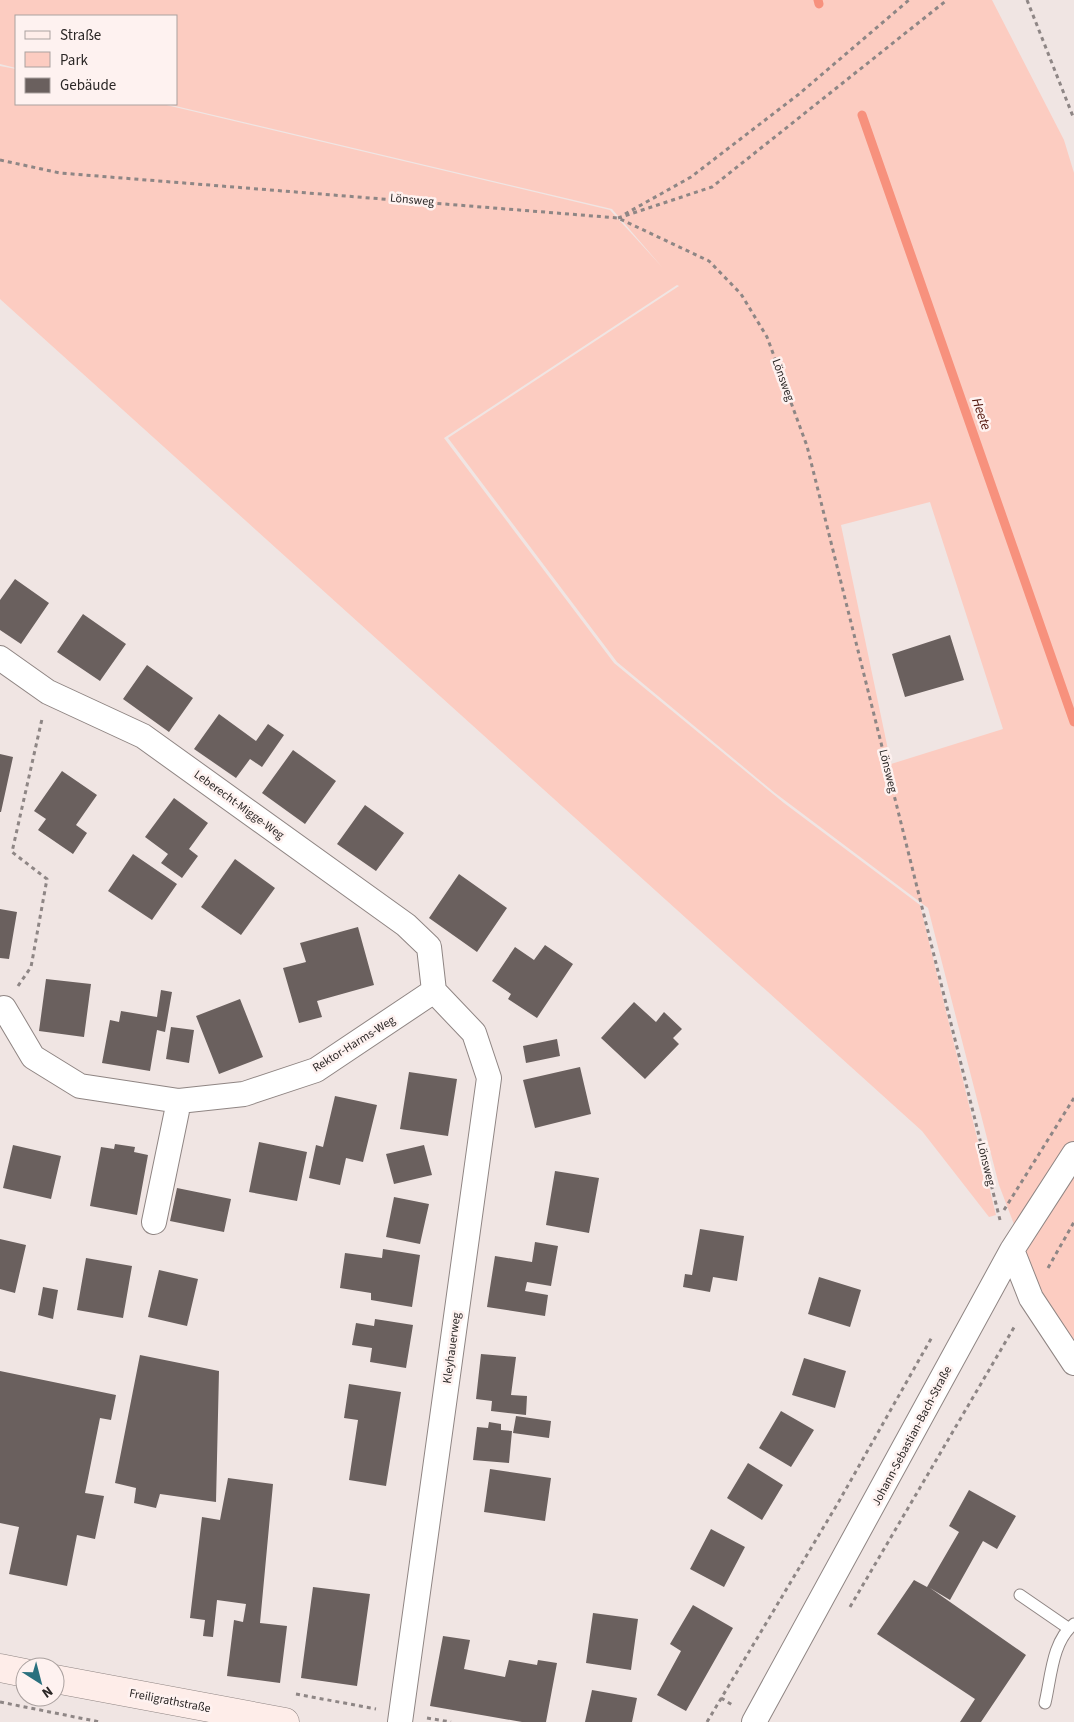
<svg xmlns="http://www.w3.org/2000/svg" width="1074" height="1722" font-family="'Source Sans 3',sans-serif">
<style>
.green{fill:#fcccc1;fill-rule:evenodd}
.lines{fill:none;stroke-linecap:round;stroke-linejoin:round}
.stream{stroke:#f7917d;stroke-width:9}
.building{fill:#6a605e}
.lane-casing{stroke:#8f8583;stroke-width:13}
.street-casing{stroke:#8f8583;stroke-width:26}
.secondary-casing{stroke:#8f8583;stroke-width:29}
.path{stroke:#8e8685;stroke-width:3;stroke-dasharray:4 4;stroke-linecap:butt}
.lane{stroke:#fff;stroke-width:11}
.street{stroke:#fff;stroke-width:24}
.secondary{stroke:#feede9;stroke-width:28}
.labels{text-anchor:middle;dominant-baseline:central;stroke-width:5;stroke-linejoin:round;paint-order:stroke}
.street-label{font-size:12px;fill:#2b2726;stroke:#fef2f0}
.water-label{font-size:14px;font-style:italic;fill:#4f1107;stroke:#fef2f0}
</style>
<rect width="100%" height="100%" fill="#f0e5e3"/>
<!-- green -->
<path class="green" d="M 0,0 L 992,0 L 1064,140 L 1074,173 L 1074,1347 L 1044,1303 L 999,1185 L 928,908 L 775,793 L 617,662 L 448,438 L 679,286 L 677,285 L 444,438 L 614,663 L 784,803 L 920,905 L 996,1215 L 989,1217 L 922,1131 L 0,299 L 0,66 L 16,69 L 16,104 L 162,104 L 610,210 L 662,267 L 612,209 L 167,104 L 176,104 L 176,16 L 16,16 L 16,68 L 0,64 ZM 930,502 L 1003,729 L 891,764 L 841,525 Z"/>
<g class="lines">
<!-- stream -->
<path class="stream" d="M 818,0 L 819,4
M 862,115 L 1074,722"/>
</g>
<!-- building -->
<path class="building" d="M 15,579 L 49,603 L 21,644 L 0,630 L 0,600 Z
M 83,614 L 126,644 L 100,681 L 57,652 Z
M 950,635 L 964,680 L 905,697 L 892,654 Z
M 147,665 L 193,698 L 169,732 L 123,699 Z
M 219,714 L 256,741 L 268,724 L 284,735 L 262,767 L 250,759 L 236,778 L 194,749 Z
M 293,750 L 336,781 L 305,824 L 262,793 Z
M 0,754 L 13,757 L 1,812 L 0,812 Z
M 62,771 L 97,795 L 76,825 L 87,833 L 73,854 L 38,830 L 46,819 L 34,811 Z
M 174,798 L 208,823 L 189,849 L 198,856 L 182,878 L 161,863 L 168,854 L 145,837 Z
M 365,805 L 404,833 L 376,871 L 337,844 Z
M 133,854 L 177,884 L 152,920 L 108,891 Z
M 235,859 L 275,888 L 241,935 L 201,907 Z
M 459,874 L 507,908 L 477,952 L 429,918 Z
M 0,909 L 17,912 L 9,959 L 0,958 Z
M 358,927 L 374,985 L 317,1001 L 322,1017 L 299,1023 L 283,968 L 306,962 L 300,943 Z
M 545,945 L 573,964 L 537,1018 L 508,999 L 511,994 L 492,981 L 515,947 L 534,960 Z
M 46,979 L 91,984 L 84,1037 L 39,1031 Z
M 161,990 L 172,992 L 165,1032 L 157,1030 L 150,1071 L 102,1063 L 110,1020 L 119,1022 L 121,1011 L 157,1017 Z
M 240,999 L 263,1057 L 219,1074 L 196,1016 Z
M 634,1002 L 656,1022 L 664,1012 L 682,1029 L 673,1038 L 679,1044 L 645,1079 L 601,1038 Z
M 171,1027 L 194,1030 L 189,1063 L 166,1059 Z
M 557,1039 L 560,1056 L 526,1063 L 523,1046 Z
M 580,1067 L 591,1114 L 535,1128 L 523,1080 Z
M 409,1072 L 457,1079 L 448,1136 L 400,1129 Z
M 335,1096 L 377,1105 L 363,1162 L 346,1158 L 340,1185 L 309,1178 L 316,1145 L 323,1147 Z
M 259,1142 L 307,1152 L 297,1201 L 249,1192 Z
M 115,1144 L 135,1147 L 134,1152 L 148,1155 L 137,1215 L 90,1206 L 101,1147 L 114,1149 Z
M 13,1145 L 61,1156 L 51,1199 L 3,1188 Z
M 424,1145 L 432,1175 L 394,1184 L 386,1154 Z
M 555,1171 L 599,1178 L 589,1233 L 546,1225 Z
M 177,1188 L 231,1199 L 224,1232 L 170,1221 Z
M 394,1197 L 429,1204 L 420,1244 L 386,1237 Z
M 700,1229 L 744,1236 L 737,1281 L 713,1277 L 710,1292 L 683,1287 L 685,1274 L 692,1275 Z
M 0,1239 L 26,1245 L 15,1293 L 0,1289 Z
M 535,1242 L 558,1246 L 551,1286 L 527,1282 L 525,1291 L 548,1295 L 545,1316 L 487,1307 L 495,1256 L 532,1262 Z
M 383,1249 L 420,1255 L 412,1307 L 371,1300 L 371,1293 L 340,1288 L 345,1253 L 382,1258 Z
M 86,1258 L 132,1266 L 123,1318 L 77,1310 Z
M 159,1270 L 198,1279 L 187,1326 L 148,1317 Z
M 819,1277 L 861,1290 L 850,1327 L 808,1314 Z
M 43,1287 L 58,1290 L 53,1319 L 38,1315 Z
M 375,1319 L 413,1325 L 406,1368 L 370,1362 L 372,1348 L 352,1345 L 356,1323 L 374,1326 Z
M 481,1354 L 516,1357 L 511,1395 L 527,1396 L 526,1415 L 491,1411 L 492,1401 L 476,1399 Z
M 140,1355 L 219,1371 L 216,1502 L 160,1494 L 156,1508 L 134,1503 L 136,1488 L 115,1483 Z
M 804,1358 L 846,1371 L 835,1408 L 792,1395 Z
M 0,1371 L 116,1395 L 111,1420 L 100,1418 L 85,1493 L 104,1496 L 95,1539 L 77,1535 L 67,1586 L 9,1574 L 19,1527 L 0,1523 Z
M 349,1384 L 401,1392 L 386,1486 L 349,1480 L 358,1420 L 344,1418 Z
M 781,1411 L 814,1430 L 791,1467 L 759,1448 Z
M 516,1416 L 551,1421 L 549,1438 L 513,1433 Z
M 489,1422 L 501,1424 L 501,1430 L 512,1431 L 509,1463 L 473,1460 L 477,1427 L 488,1428 Z
M 748,1463 L 783,1485 L 762,1520 L 727,1498 Z
M 490,1469 L 551,1478 L 545,1521 L 484,1512 Z
M 228,1478 L 273,1484 L 260,1623 L 287,1626 L 280,1683 L 227,1676 L 234,1620 L 243,1622 L 246,1604 L 217,1600 L 213,1637 L 203,1636 L 205,1620 L 190,1618 L 202,1517 L 220,1520 Z
M 969,1490 L 1016,1516 L 997,1549 L 983,1541 L 950,1600 L 930,1588 L 1026,1655 L 981,1722 L 960,1722 L 975,1699 L 877,1634 L 914,1580 L 927,1587 L 959,1532 L 949,1526 Z
M 711,1529 L 745,1547 L 724,1587 L 690,1569 Z
M 313,1587 L 370,1594 L 357,1686 L 301,1678 Z
M 693,1605 L 733,1628 L 686,1711 L 657,1695 L 681,1651 L 670,1644 Z
M 593,1613 L 638,1619 L 631,1670 L 586,1663 Z
M 443,1636 L 470,1640 L 464,1669 L 505,1677 L 509,1660 L 537,1665 L 538,1660 L 557,1663 L 546,1722 L 522,1722 L 430,1706 Z
M 592,1690 L 637,1698 L 632,1722 L 585,1722 Z"/>
<g class="lines">
<defs>
<path id="lane" d="M 1020,1595 L 1068,1628
M 1045,1703 C 1051,1678 1052,1641 1074,1624"/>
<path id="street" d="M 0,658 L 48,692 L 143,736 L 406,925 L 429,947 L 434,991
M 4,1008 L 33,1057 L 80,1086 L 179,1101 L 244,1094 L 316,1070 L 434,991
M 154,1222 L 179,1101
M 1012,1250 L 1031,1298 L 1074,1363
M 400,1722 L 489,1078 L 474,1033 L 434,991
M 754,1722 L 1012,1250 L 1074,1154"/>
<path id="secondary" d="M 0,1668 L 25,1673
M 55,1679 L 285,1722"/>
</defs>
<!-- lane casing -->
<use href="#lane" class="lane-casing"/>
<!-- street casing -->
<use href="#street" class="street-casing"/>
<!-- secondary casing -->
<use href="#secondary" class="secondary-casing"/>
<!-- path -->
<path class="path" d="M 1027,0 L 1074,119
M 0,160 L 60,173 L 618,218 L 709,261 L 741,294 L 767,337 L 807,446 L 1000,1220
M 625,214 L 691,177 L 799,94 L 909,0
M 618,218 L 712,187 L 947,0
M 18,986 L 31,967 L 47,879 L 12,852 L 42,719
M 1004,1210 L 1074,1098
M 1048,1268 L 1074,1222
M 850,1607 L 1016,1324
M 296,1694 L 376,1709
M 721,1698 L 734,1706
M 0,1702 L 100,1722
M 427,1718 L 451,1722
M 707,1722 L 838,1503 L 932,1337"/>
<!-- lane -->
<use href="#lane" class="lane"/>
<!-- street -->
<use href="#street" class="street"/>
<!-- secondary -->
<use href="#secondary" class="secondary"/>
</g>
<g class="labels">
<!-- street labels -->
<g class="street-label">
<text transform="translate(412 200) rotate(5)">Lönsweg</text>
<text transform="translate(783 380) rotate(70)">Lönsweg</text>
<text transform="translate(888 771) rotate(76)">Lönsweg</text>
<text transform="translate(239 805) rotate(36)">Leberecht-Migge-Weg</text>
<text transform="translate(354 1044) rotate(-32)">Rektor-Harms-Weg</text>
<text transform="translate(986 1164) rotate(76)">Lönsweg</text>
<text transform="translate(452 1348) rotate(-82)">Kleyhauerweg</text>
<text transform="translate(912 1436) rotate(-62)">Johann-Sebastian-Bach-Straße</text>
<text transform="translate(170 1701) rotate(11)">Freiligrathstraße</text>
</g>
<!-- water labels -->
<g class="water-label">
<text transform="translate(981 414) rotate(71)">Heete</text>
</g>
</g>
<!-- legend -->
<rect x="15" y="15" width="162" height="90" fill="#fef2f0" stroke="#aaa19f"/>
<rect x="25" y="31" width="25" height="8" fill="#feede9" stroke="#aaa19f"/>
<text x="60" y="40" font-size="15" fill="#2b2726">Straße</text>
<rect x="25" y="52" width="25" height="15" fill="#fcccc1" stroke="#aaa19f"/>
<text x="60" y="65" font-size="15" fill="#2b2726">Park</text>
<rect x="25" y="78" width="25" height="15" fill="#6a605e" stroke="#aaa19f"/>
<text x="60" y="90" font-size="15" fill="#2b2726">Gebäude</text>
<!-- north arrow -->
<g transform="translate(40 1682) rotate(144)"><circle r="24" fill="#fef2f0" stroke="#aaa19f"/>
<path d="M0-4L9 19L0 12L-9 19Z" fill="#2a707e"/>
<text y="-8" font-size="14" font-weight="bold" text-anchor="middle" fill="#2b2726">N</text>
</g>
</svg>
